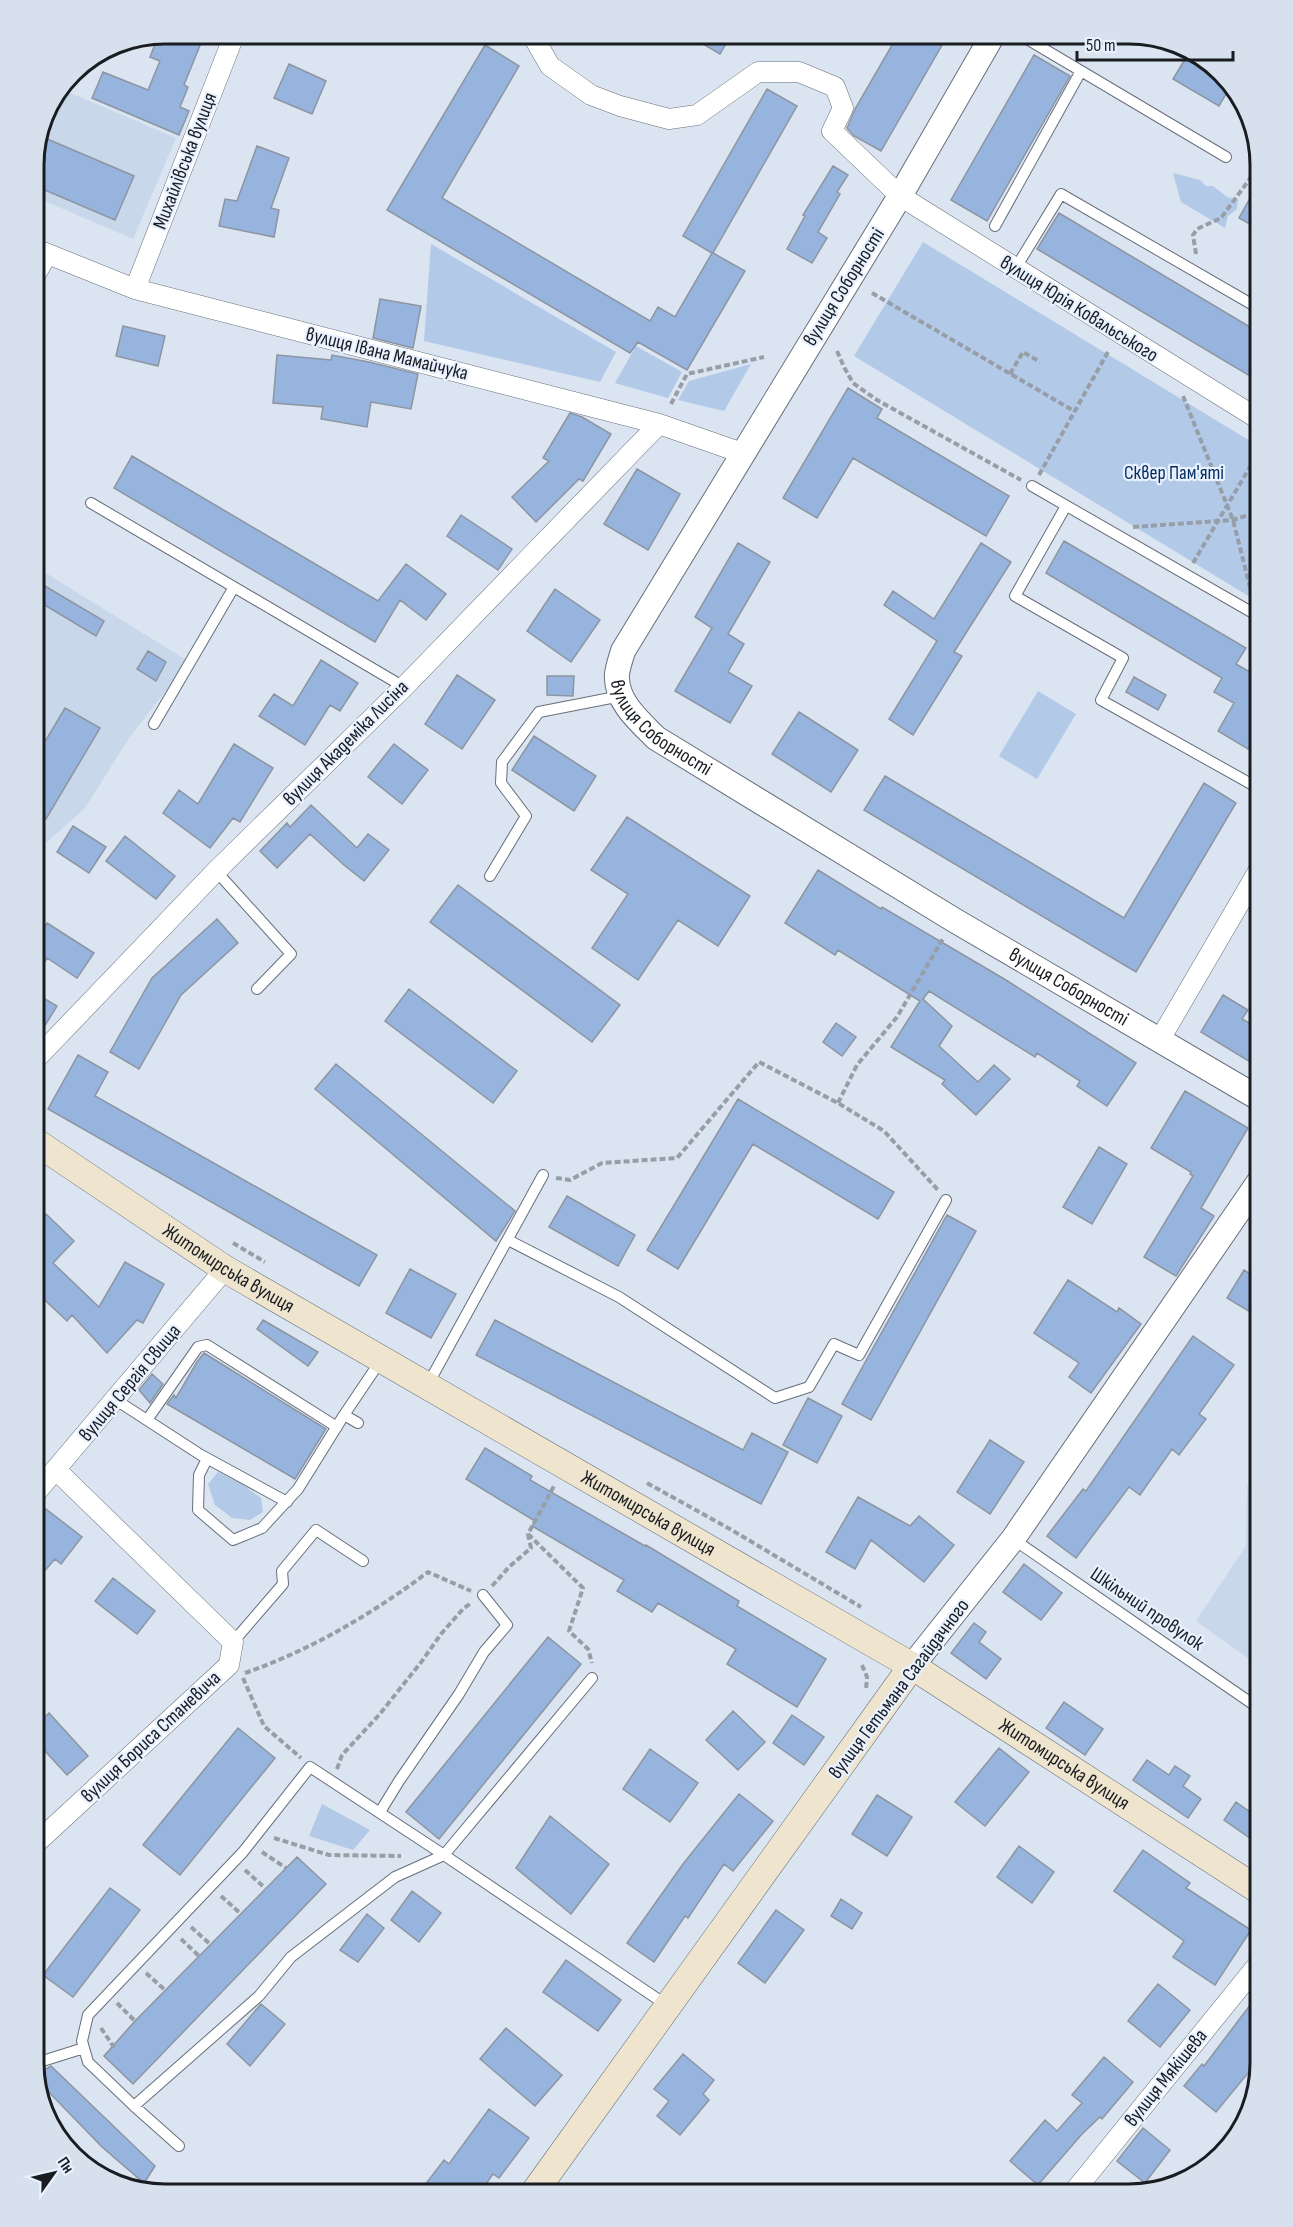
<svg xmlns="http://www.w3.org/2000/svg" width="1293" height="2227" font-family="'Sofia Sans Condensed',sans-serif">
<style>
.built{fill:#c9d7ea}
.green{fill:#b2c9e8}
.building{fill:#96b4dd;stroke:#8d95a1;stroke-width:1.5}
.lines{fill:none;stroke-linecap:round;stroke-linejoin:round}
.service-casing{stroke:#676f7b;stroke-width:12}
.minor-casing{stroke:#676f7b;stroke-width:21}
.tertiary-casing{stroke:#676f7b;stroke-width:26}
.secondary-casing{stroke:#676f7b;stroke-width:28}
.path{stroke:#979ea8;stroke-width:4;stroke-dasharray:6 3;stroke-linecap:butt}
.service{stroke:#fff;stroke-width:10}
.minor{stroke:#fff;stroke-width:20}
.tertiary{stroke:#fff;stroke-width:24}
.secondary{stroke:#efe4ce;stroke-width:27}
.labels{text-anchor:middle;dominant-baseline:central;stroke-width:4.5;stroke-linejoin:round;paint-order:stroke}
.street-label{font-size:20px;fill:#191d21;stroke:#e8f1ff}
.park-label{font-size:20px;fill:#042b5c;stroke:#e8f1ff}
.rim{fill:none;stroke:#191d21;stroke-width:3}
</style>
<rect width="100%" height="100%" fill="#dbe4f1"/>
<!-- built -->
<path class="built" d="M 59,88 L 176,138 L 133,239 L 33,196 L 33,156 L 46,106 Z
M 33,565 L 186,660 L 179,674 L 129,738 L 85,808 L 33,855 Z
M 1260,1469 L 1260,1667 L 1196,1621 L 1246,1546 L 1247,1486 Z"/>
<!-- green -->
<path class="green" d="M 1173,173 L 1200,180 L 1206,186 L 1213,186 L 1227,197 L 1238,200 L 1237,209 L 1228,216 L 1225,228 L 1181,202 Z
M 923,242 L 1260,447 L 1260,603 L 854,356 Z
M 431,244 L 616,352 L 600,382 L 424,341 Z
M 636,346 L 682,372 L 668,398 L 615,383 Z
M 751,364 L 724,411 L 678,400 L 689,381 Z
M 1038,691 L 1076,714 L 1037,779 L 999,756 Z
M 218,1472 L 243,1485 L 261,1498 L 263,1512 L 250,1520 L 232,1518 L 215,1505 L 208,1484 Z
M 322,1804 L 370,1830 L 353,1850 L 309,1836 Z"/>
<!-- building -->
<path class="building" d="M 164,33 L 205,33 L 184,85 L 188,87 L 180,107 L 189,111 L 179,135 L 92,98 L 103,72 L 148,90 L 160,61 L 150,57 L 159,34 Z
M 684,33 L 732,33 L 720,54 Z
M 899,33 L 949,33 L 881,151 L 854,136 L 847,128 L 855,109 Z
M 485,45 L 519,66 L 442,198 L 650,321 L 658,307 L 675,317 L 712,253 L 683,236 L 767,89 L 797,106 L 713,253 L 745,271 L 687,370 L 638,342 L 630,353 L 387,210 Z
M 1190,51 L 1202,55 L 1230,87 L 1219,106 L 1173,79 Z
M 1034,55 L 1070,76 L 987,221 L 951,200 Z
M 289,64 L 326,81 L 312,114 L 274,98 Z
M 45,138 L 134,176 L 115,220 L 33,185 L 33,167 Z
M 257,146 L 289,158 L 271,208 L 279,210 L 274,237 L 219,226 L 225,199 L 237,201 Z
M 833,166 L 848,175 L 837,192 L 840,194 L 818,232 L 827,238 L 812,263 L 787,249 L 805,216 L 803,215 Z
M 1260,180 L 1260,230 L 1239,218 Z
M 1059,213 L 1260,333 L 1260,382 L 1037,249 Z
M 380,299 L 421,306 L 413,348 L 373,338 Z
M 123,326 L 165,336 L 158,366 L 116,356 Z
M 277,355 L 331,360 L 332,355 L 369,362 L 418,374 L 411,409 L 371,402 L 367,427 L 321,419 L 323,407 L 273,403 Z
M 848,388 L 882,409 L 877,418 L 1009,496 L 986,536 L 853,458 L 817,518 L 783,498 Z
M 570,413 L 582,417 L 611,434 L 583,481 L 579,479 L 536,522 L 512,497 L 549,461 L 543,458 Z
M 132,456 L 378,601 L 406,564 L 446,594 L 426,620 L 400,600 L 375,642 L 114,488 Z
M 637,469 L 680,494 L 648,550 L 604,524 Z
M 461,515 L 512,549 L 498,570 L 447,536 Z
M 1064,541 L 1246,648 L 1236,664 L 1260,678 L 1260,728 L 1248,749 L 1218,731 L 1234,703 L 1214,692 L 1222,678 L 1046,573 Z
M 738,543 L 770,562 L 728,634 L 744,644 L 728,672 L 752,686 L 730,723 L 675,691 L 712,628 L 695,617 Z
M 981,543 L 1011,562 L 954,652 L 962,656 L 913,735 L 889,719 L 937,641 L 884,605 L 893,591 L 934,619 Z
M 33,579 L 104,621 L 96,636 L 33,598 Z
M 555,589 L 600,620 L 571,662 L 527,631 Z
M 148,651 L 166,662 L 156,681 L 137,669 Z
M 321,660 L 358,683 L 340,711 L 330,705 L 305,745 L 259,716 L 274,694 L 293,706 Z
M 457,675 L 495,700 L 462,749 L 425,724 Z
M 547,676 L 574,676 L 573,696 L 547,695 Z
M 1134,677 L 1166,695 L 1158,710 L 1126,692 Z
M 65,708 L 100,728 L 46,819 L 33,811 L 33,733 L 46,740 Z
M 799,712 L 858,750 L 831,792 L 772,754 Z
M 534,736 L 596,776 L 574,811 L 512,770 Z
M 234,744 L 273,768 L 240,822 L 233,818 L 210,848 L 163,813 L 179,790 L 198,804 Z
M 394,744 L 428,770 L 402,804 L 368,777 Z
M 885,776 L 1124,918 L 1204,783 L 1236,803 L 1136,972 L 864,810 Z
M 311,805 L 357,848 L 368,834 L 389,850 L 364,881 L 344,865 L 310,834 L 277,868 L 260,851 L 287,823 L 290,827 Z
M 627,817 L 750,896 L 718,946 L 678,920 L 638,980 L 592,948 L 628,894 L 591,870 Z
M 73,826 L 106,847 L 89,873 L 57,852 Z
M 125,836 L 175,876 L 156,899 L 106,861 Z
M 818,870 L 881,909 L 882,907 L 1006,980 L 1136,1063 L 1107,1106 L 1077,1086 L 1080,1081 L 1037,1053 L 1035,1057 L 929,991 L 923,999 L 952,1026 L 939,1046 L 978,1082 L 994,1065 L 1010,1079 L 976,1115 L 942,1084 L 945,1080 L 891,1047 L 920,1001 L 838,950 L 835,955 L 785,923 Z
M 458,885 L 620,1005 L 592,1042 L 430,922 Z
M 217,919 L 238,943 L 181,995 L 139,1069 L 110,1052 L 152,978 Z
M 47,923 L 94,953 L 77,978 L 47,958 L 33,982 L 33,945 Z
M 409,989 L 517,1071 L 493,1103 L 385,1021 Z
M 33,992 L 57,1006 L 33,1045 Z
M 1223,995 L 1248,1010 L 1242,1019 L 1260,1029 L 1260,1068 L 1201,1032 Z
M 836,1023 L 856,1037 L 842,1056 L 823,1042 Z
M 78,1055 L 108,1072 L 95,1096 L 377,1255 L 359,1286 L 48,1109 Z
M 336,1064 L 515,1211 L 496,1241 L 315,1089 Z
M 1185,1091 L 1248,1128 L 1201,1208 L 1214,1216 L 1176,1276 L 1144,1257 L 1193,1176 L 1190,1174 L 1191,1172 L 1151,1148 Z
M 738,1099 L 894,1192 L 878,1219 L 753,1144 L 678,1269 L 647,1250 Z
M 1099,1147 L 1127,1164 L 1092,1224 L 1063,1207 Z
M 567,1196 L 635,1235 L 618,1266 L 549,1227 Z
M 46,1214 L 74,1241 L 53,1263 L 99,1307 L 125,1262 L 164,1284 L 143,1323 L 137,1320 L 107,1353 L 72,1315 L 67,1321 L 33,1289 L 33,1227 Z
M 947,1215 L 976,1231 L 871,1420 L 842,1404 Z
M 410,1269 L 456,1294 L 431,1338 L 386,1313 Z
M 1244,1270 L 1260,1280 L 1260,1318 L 1227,1298 Z
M 1068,1280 L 1117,1312 L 1119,1308 L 1141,1324 L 1091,1393 L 1069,1377 L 1079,1363 L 1034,1333 Z
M 263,1320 L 318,1352 L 308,1366 L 257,1329 Z
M 495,1320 L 743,1450 L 752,1433 L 788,1452 L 761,1504 L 476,1355 Z
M 1193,1336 L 1234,1365 L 1199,1414 L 1206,1419 L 1179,1455 L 1172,1449 L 1140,1495 L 1129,1487 L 1076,1558 L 1047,1536 L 1083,1489 L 1086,1491 Z
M 204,1353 L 326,1429 L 295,1479 L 167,1404 L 174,1395 L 176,1398 L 197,1362 Z
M 152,1374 L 163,1384 L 150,1403 L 139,1390 Z
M 808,1398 L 842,1416 L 817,1463 L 783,1445 Z
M 990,1440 L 1024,1462 L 990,1514 L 957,1492 Z
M 485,1448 L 532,1476 L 530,1480 L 645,1546 L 646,1545 L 739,1601 L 737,1606 L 826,1659 L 797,1707 L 727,1664 L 736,1649 L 658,1603 L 652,1612 L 617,1591 L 624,1580 L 532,1526 L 535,1521 L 466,1479 Z
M 858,1497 L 910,1526 L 919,1516 L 954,1545 L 924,1582 L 871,1540 L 855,1569 L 826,1552 Z
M 46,1509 L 82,1537 L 61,1564 L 55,1559 L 33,1584 L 33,1525 Z
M 1024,1564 L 1062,1593 L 1041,1620 L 1003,1592 Z
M 113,1578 L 155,1611 L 137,1634 L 95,1601 Z
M 974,1623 L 986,1632 L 979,1642 L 1001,1659 L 986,1679 L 951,1653 Z
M 548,1637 L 581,1664 L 439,1839 L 406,1812 Z
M 1064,1702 L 1103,1729 L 1085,1755 L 1046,1728 Z
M 733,1711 L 765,1742 L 738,1770 L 706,1740 Z
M 49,1713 L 88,1756 L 67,1775 L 33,1738 L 33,1728 Z
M 792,1715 L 824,1737 L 804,1765 L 773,1743 Z
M 238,1728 L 275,1758 L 180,1875 L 143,1845 Z
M 999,1748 L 1029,1772 L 985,1826 L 955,1802 Z
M 650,1749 L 698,1783 L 670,1822 L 623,1789 Z
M 1147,1760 L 1169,1775 L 1175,1766 L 1190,1776 L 1183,1786 L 1201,1799 L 1188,1818 L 1133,1780 Z
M 739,1794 L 773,1821 L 733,1871 L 724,1864 L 688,1918 L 685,1916 L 654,1962 L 627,1943 L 683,1864 Z
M 877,1795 L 912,1817 L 887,1856 L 852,1834 Z
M 1236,1802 L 1260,1819 L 1260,1845 L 1224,1820 Z
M 550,1816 L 609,1864 L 571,1914 L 516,1868 Z
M 1019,1846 L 1054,1872 L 1032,1903 L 997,1877 Z
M 1143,1850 L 1190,1883 L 1186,1888 L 1251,1930 L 1215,1985 L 1173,1957 L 1184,1941 L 1114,1891 Z
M 297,1857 L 326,1884 L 133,2084 L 104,2056 L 135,2021 Z
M 110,1888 L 140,1910 L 73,1997 L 43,1975 Z
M 412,1891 L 441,1913 L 419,1942 L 391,1920 Z
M 841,1899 L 862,1913 L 852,1929 L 831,1916 Z
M 776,1910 L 804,1930 L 765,1983 L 738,1963 Z
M 367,1914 L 384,1928 L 358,1962 L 340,1950 Z
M 566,1960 L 621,2000 L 598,2031 L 543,1992 Z
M 1158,1984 L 1190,2010 L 1160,2047 L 1128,2021 Z
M 1260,1992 L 1260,2065 L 1251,2075 L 1248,2073 L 1216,2112 L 1184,2086 L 1202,2064 L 1204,2066 Z
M 261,2004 L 285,2024 L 250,2066 L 227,2044 Z
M 506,2028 L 562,2075 L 535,2106 L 480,2059 Z
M 683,2054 L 714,2080 L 703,2094 L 709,2100 L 680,2135 L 657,2116 L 669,2101 L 654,2089 Z
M 1104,2057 L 1133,2082 L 1102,2119 L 1100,2117 L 1082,2134 L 1038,2185 L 1010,2161 L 1045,2120 L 1057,2131 L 1082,2103 L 1072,2095 Z
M 51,2066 L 155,2166 L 144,2183 L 102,2147 L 37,2080 L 36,2075 Z
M 489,2109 L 529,2138 L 499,2178 L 493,2174 L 479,2194 L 418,2194 L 444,2160 L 449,2164 Z
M 1143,2128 L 1170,2150 L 1145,2183 L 1117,2161 Z"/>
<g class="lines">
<defs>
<path id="service" d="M 1017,33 L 1226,157
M 995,226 L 1081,71
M 1015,269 L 1061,194 L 1260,309
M 1032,486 L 1260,617
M 91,503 L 404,687
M 1066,506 L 1015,596 L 1123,658 L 1101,700 L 1260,789
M 154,724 L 234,587
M 216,871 L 291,954 L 257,989
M 490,876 L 526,816 L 501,783 L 502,762 L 539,712 L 621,696
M 508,1240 L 619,1297 L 775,1398 L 809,1387 L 834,1344 L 859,1355 L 946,1200
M 427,1386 L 543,1175
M 116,1400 L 207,1459 L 199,1475 L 198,1510 L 233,1540 L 262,1528 L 298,1489 L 344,1415 L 381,1360
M 344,1415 L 358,1423
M 147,1420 L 198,1347 L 207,1345 L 337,1427
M 201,1455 L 287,1502
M 1013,1539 L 1260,1709
M 233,1642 L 283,1584 L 282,1571 L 316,1530 L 363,1561
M 380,1812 L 399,1781 L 459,1694 L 484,1652 L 507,1625 L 483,1595
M 33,2064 L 84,2048
M 134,2106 L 259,1996 L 291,1957 L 395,1877 L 444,1855 L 668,2006
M 179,2146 L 134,2106 L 88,2062 L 82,2041 L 88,2015 L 243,1852 L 310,1767 L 444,1855 L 592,1678"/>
<path id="minor" d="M 531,33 L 550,66 L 591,95 L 620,106 L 669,119 L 697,115 L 758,72 L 799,72 L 835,87 L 843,108 L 832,131 L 900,196 L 1260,420
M 33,248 L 135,289 L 659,424 L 742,453
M 33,279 L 47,254
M 135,289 L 235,33
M 1159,1041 L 1260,868
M 33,1062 L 216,871 L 404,687 L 659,424
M 33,1496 L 225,1269
M 33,1846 L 229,1665 L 233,1642 L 56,1470
M 1072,2194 L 1260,1962"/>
<g id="tertiary">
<path id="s1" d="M 994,33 L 900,196 L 623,651 C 621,658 618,666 617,674 C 615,701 639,721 656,738 L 954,920 L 1260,1099"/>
<path d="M 912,1666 L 1013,1539 L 1260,1180"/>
</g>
<g id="secondary">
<path id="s2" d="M 33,1140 L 225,1269 L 912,1666 L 1260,1891"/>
<path d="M 533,2194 L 912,1666"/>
</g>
</defs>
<!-- service casing -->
<use href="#service" class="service-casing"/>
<!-- minor casing -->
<use href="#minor" class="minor-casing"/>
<!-- tertiary casing -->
<use href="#tertiary" class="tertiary-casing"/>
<!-- secondary casing -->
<use href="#secondary" class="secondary-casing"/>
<!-- path -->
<path class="path" d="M 1196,254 L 1193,235 L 1197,229 L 1221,218 L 1260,165
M 872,293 L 1074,411
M 837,351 L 844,367 L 853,383 L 877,400 L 1021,480
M 1010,374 L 1023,352 L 1040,362
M 1183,396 L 1233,520 L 1252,595
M 671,404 L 687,374 L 764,357
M 1039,475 L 1109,350
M 1133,527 L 1233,520 L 1260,511
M 1193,563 L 1260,450
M 838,1103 L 857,1065 L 897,1017 L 944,937
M 556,1178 L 570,1180 L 602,1163 L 677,1158 L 759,1062 L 838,1103 L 884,1131 L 938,1190
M 233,1243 L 265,1262
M 647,1483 L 730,1529 L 861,1607
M 528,1534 L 583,1588 L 569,1631 L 588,1649 L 592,1663
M 492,1586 L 509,1567 L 531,1548 L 528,1534 L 554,1486
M 862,1665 L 867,1677 L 866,1690
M 245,1673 C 311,1650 372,1614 428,1572 L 471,1591
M 243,1678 L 264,1726 L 301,1758
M 337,1769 L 342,1755 L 379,1715 L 422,1661 L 441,1634 L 463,1609 L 471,1603
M 274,1838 L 329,1855 L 401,1856
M 262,1852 L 286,1868
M 245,1870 L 266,1889
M 221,1896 L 241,1914
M 191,1927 L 210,1944
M 181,1939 L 199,1956
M 146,1973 L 166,1991
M 117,2003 L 135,2021
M 101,2028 L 113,2046 L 115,2043"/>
<!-- service -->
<use href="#service" class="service"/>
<!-- minor -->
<use href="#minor" class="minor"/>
<!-- tertiary -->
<use href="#tertiary" class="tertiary"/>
<!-- secondary -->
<use href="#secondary" class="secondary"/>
</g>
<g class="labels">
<!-- street labels -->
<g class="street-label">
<text transform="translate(185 161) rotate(-69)">Михайлівська вулиця</text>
<text transform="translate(844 287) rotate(-58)">вулиця Соборності</text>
<text transform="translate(1079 309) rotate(32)">вулиця Юрія Ковальського</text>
<text transform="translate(387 354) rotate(14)">вулиця Івана Мамайчука</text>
<text stroke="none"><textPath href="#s1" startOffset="818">вулиця Соборності</textPath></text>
<text transform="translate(346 743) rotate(-45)">вулиця Академіка Лисіна</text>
<text stroke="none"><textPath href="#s1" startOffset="1304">вулиця Соборності</textPath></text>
<text stroke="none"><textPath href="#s2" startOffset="234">Житомирська вулиця</textPath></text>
<text transform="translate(130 1383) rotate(-50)">вулиця Сергія Свища</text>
<text stroke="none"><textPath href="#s2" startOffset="720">Житомирська вулиця</textPath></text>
<text transform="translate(1147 1609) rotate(34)">Шкільний провулок</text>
<text transform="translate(899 1689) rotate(-53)">вулиця Гетьмана Сагайдачного</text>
<text transform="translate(151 1737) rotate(-43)">вулиця Бориса Станевича</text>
<text stroke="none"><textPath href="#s2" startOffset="1206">Житомирська вулиця</textPath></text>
<text transform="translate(1166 2078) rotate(-51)">вулиця Мякішева</text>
</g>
<!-- park labels -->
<g class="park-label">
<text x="1174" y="473">Сквер Пам'яті</text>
</g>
</g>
<!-- crop -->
<path d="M0 0H1293V2227H0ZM165 44H1129A121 121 0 0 1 1250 165V2063A121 121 0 0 1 1129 2184H165A121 121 0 0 1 44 2063V165A121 121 0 0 1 165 44Z" fill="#d7e0ed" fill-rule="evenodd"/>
<path class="rim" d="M165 44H1129A121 121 0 0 1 1250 165V2063A121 121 0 0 1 1129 2184H165A121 121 0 0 1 44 2063V165A121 121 0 0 1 165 44Z"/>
<!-- north arrow -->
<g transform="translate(54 2173) rotate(56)" stroke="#e8f1ff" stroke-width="4.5" paint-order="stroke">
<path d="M0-4.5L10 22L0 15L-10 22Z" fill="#191d21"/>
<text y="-9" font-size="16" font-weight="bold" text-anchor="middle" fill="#191d21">Пн</text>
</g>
<!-- scale -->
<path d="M1077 51v9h156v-9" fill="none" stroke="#191d21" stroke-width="3"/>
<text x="1086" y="51" font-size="18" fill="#191d21" stroke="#e8f1ff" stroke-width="4.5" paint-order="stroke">50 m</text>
</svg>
